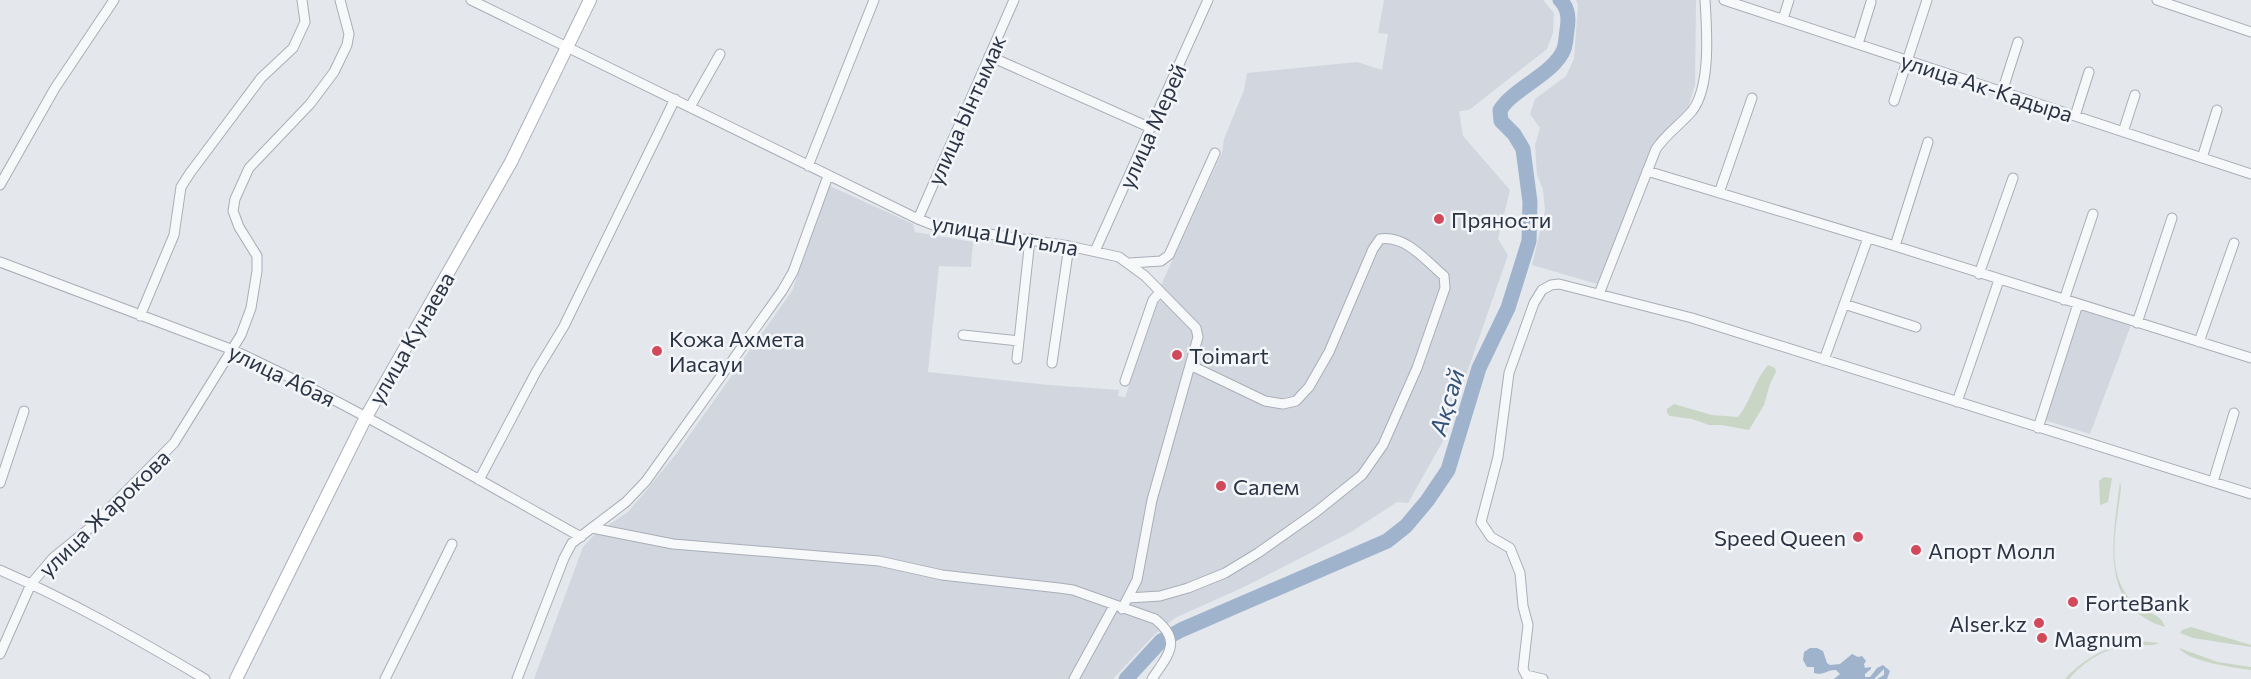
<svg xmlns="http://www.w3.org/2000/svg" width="2251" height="679" font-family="Commissioner,sans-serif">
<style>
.built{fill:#d2d6de}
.green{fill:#c9d6c5}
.water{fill:#9fb4cc}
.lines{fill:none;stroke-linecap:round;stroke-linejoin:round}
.river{stroke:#9fb4cc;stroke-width:15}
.street-casing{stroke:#a9aeb7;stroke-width:11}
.secondary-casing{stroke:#a9aeb7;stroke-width:14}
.street{stroke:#f7f8fa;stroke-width:9}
.secondary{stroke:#fff;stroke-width:12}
.poi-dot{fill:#d1495b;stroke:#f4f6f9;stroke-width:2}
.labels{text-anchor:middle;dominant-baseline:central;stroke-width:5;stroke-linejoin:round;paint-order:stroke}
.street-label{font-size:22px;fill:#2b3445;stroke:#f4f6f9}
.poi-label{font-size:22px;fill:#2b3445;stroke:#f4f6f9;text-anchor:start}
.water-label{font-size:24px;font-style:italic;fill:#34527a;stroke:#f4f6f9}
</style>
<rect width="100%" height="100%" fill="#e4e7ec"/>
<!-- built -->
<path class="built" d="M 1384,0 L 1543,0 L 1554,13 L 1553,33 L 1547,49 L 1469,110 L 1459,111 L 1463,136 L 1510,190 L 1498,239 L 1508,255 L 1443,441 L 1408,503 L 1397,502 L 1351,532 L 1246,586 L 1175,618 L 1154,635 L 1113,679 L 534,679 L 583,547 L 595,534 L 628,512 L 645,492 L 676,454 L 792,291 L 830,186 L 913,224 L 915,232 L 973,242 L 971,267 L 939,266 L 928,372 L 1049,385 L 1119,390 L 1118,396 L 1125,397 L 1158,303 L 1169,293 L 1161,285 L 1222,153 L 1224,139 L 1244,90 L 1247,73 L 1357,62 L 1382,70 L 1388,34 L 1378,33 Z
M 1576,0 L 1696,0 L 1695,85 L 1688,107 L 1654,142 L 1597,284 L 1532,265 L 1545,211 L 1543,189 L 1537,175 L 1535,145 L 1540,128 L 1530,114 L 1535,99 L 1566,76 L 1574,59 L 1578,5 Z
M 2082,310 L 2131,325 L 2090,434 L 2044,420 Z"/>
<!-- green -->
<path class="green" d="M 1768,365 L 1775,368 L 1776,372 L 1770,384 L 1764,405 L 1749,430 L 1722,425 L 1709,425 L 1692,419 L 1670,416 L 1667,413 L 1667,409 L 1674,404 L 1712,415 L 1738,417 C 1751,401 1753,383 1768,365 Z
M 2104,477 L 2112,478 L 2108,502 L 2100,505 L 2099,481 Z
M 2120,481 L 2121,488 C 2117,526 2102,577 2137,606 C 2147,614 2161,613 2165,627 C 2096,606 2114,535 2120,481 Z
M 2191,627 L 2251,645 L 2251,647 L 2193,638 L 2180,633 L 2182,630 Z
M 2137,641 L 2160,643 C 2151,647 2140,644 2131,645 C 2107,647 2084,661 2069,679 L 2065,679 C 2085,657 2108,646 2137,641 Z
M 2179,648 L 2218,662 L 2251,667 L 2251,670 C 2235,668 2187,661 2179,648 Z"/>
<!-- water -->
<path class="water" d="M 1810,648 L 1817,648 L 1823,651 L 1827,663 L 1830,665 L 1840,664 L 1852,654 L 1858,657 L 1862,656 L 1866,661 L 1864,664 L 1865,668 L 1871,667 L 1871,669 L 1865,674 L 1865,677 L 1870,677 L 1877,668 L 1883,665 L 1890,671 L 1887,679 L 1877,679 L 1884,675 L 1884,669 L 1874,679 L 1834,679 L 1840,674 L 1836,670 C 1828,669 1823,676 1814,673 L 1814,667 L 1807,667 L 1803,660 L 1804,652 Z"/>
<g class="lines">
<!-- river -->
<path class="river" d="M 1126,679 L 1161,641 L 1181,630 L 1387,541 L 1406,526 L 1427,501 L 1448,470 L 1479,368 L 1508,308 L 1529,241 L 1530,202 L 1523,149 L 1514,134 L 1501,121 L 1500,110 C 1515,87 1554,74 1564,49 C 1566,43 1566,36 1567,30 C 1569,19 1569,8 1560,0"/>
<defs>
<path id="street" d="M 471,0 L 918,219 L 936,226 L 1069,246 L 1119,257 L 1145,276 L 1196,328 L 1198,337 L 1152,500 L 1137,580 L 1122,609
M 1724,0 L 2251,174
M 2157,0 L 2251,32
M 1783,19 L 1789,0
M 1858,44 L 1871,2
M 989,56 L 1151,128
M 2002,92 L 2018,42
M 1894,101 L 1927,0
M 690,107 L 720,54
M 2075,116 L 2089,72
M 2123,132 L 2135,95
M 2202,158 L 2217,110
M 808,166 L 874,0
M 1647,171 L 1895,246 L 2251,358
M 0,185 L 55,88 L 114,0
M 1719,193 L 1752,98
M 918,219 L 1014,0
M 1895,246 L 1928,142
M 1095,251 L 1208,0
M 0,262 L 233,350 C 352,405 466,473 581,537
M 1130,263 L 1161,261 L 1169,255 L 1215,153
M 1979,274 L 2013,178
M 1599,294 L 1656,149 C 1666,134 1680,125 1692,111 C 1711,87 1707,30 1705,0
M 2064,300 L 2093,214
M 1844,304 L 1916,327
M 140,316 L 174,235 L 181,187 L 190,173 L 261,78 L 293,48 L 305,22 L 302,0
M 2137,323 L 2172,218
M 963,335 L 1019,341
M 2199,342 L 2234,243
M 1017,359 L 1030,239
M 1824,360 L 1868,238
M 1052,363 L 1069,246
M 1125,381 L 1153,300 L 1160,292
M 1957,402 L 1999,280
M 2038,428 L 2078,304
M 479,480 L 536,372 L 564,326 L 675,99
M 2213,482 L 2234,413
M 0,483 L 24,411
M 592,528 L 673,544 L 879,561 L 942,575 L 1059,588 L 1073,590 L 1155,619 C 1183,641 1168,655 1152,679
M 0,570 C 71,601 139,640 205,679
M 1128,598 L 1160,596 L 1188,588 L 1225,573 L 1258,553 L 1316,512 L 1362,475 L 1383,445 L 1417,368 L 1445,288 L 1444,276 C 1426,261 1406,235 1380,239 L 1373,249 L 1329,352 L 1309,387 L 1296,401 L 1283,404 L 1265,401 L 1190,365
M 0,654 L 31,584 L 53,558 L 91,527 L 174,443 L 241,335 L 251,308 L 257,271 L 257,256 L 239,227 L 233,211 L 235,199 L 249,168 L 310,104 L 334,72 L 347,45 L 349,34 L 340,0
M 385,679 L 452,544
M 517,679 L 564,558 L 572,543 L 626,502 L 646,481 L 782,291 L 793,272 L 828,176
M 1074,679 L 1114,606
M 1543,679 L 1526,675 L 1523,669 L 1528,625 L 1523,606 L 1520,573 L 1510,548 L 1491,537 L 1481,522 L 1498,457 L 1509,373 L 1534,303 L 1542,290 L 1551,285 L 1559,284 L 1692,318 L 2251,494"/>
<path id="secondary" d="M 236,679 L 366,417 L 511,162 L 590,0"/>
</defs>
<!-- street casing -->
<use href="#street" class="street-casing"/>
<!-- secondary casing -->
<use href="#secondary" class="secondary-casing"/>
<!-- street -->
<use href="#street" class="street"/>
<!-- secondary -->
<use href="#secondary" class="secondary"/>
</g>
<!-- markers -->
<g class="poi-dot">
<circle cx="1439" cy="219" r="6"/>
<circle cx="657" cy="351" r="6"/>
<circle cx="1177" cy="355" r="6"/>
<circle cx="1221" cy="486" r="6"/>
<circle cx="1858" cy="537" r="6"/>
<circle cx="1916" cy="550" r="6"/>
<circle cx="2073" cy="602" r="6"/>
<circle cx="2039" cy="623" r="6"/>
<circle cx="2042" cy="638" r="6"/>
</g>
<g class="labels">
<!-- street labels -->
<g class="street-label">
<text transform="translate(1987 87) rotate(18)">улица Ак-Кадыра</text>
<text transform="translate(966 110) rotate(-66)">улица Ынтымак</text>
<text transform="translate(1152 126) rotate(-66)">улица Мерей</text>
<text transform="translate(1005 235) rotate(10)">улица Шугыла</text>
<text transform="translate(411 338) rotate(-60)">улица Кунаева</text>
<text transform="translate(282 375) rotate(26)">улица Абая</text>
<text transform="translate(104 513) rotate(-44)">улица Жарокова</text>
</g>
<!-- poi labels -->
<g class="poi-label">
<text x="1451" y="219">Пряности</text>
<text x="669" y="338">Кожа Ахмета<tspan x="669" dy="25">Иасауи</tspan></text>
<text x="1189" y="355">Toimart</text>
<text x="1233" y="486">Салем</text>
<text x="1846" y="537" text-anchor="end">Speed Queen</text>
<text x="1928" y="550">Апорт Молл</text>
<text x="2085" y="602">ForteBank</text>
<text x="2027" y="623" text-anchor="end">Alser.kz</text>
<text x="2054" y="638">Magnum</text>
</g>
<!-- water labels -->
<g class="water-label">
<text transform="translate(1446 402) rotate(-73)">Ақсай</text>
</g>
</g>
</svg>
